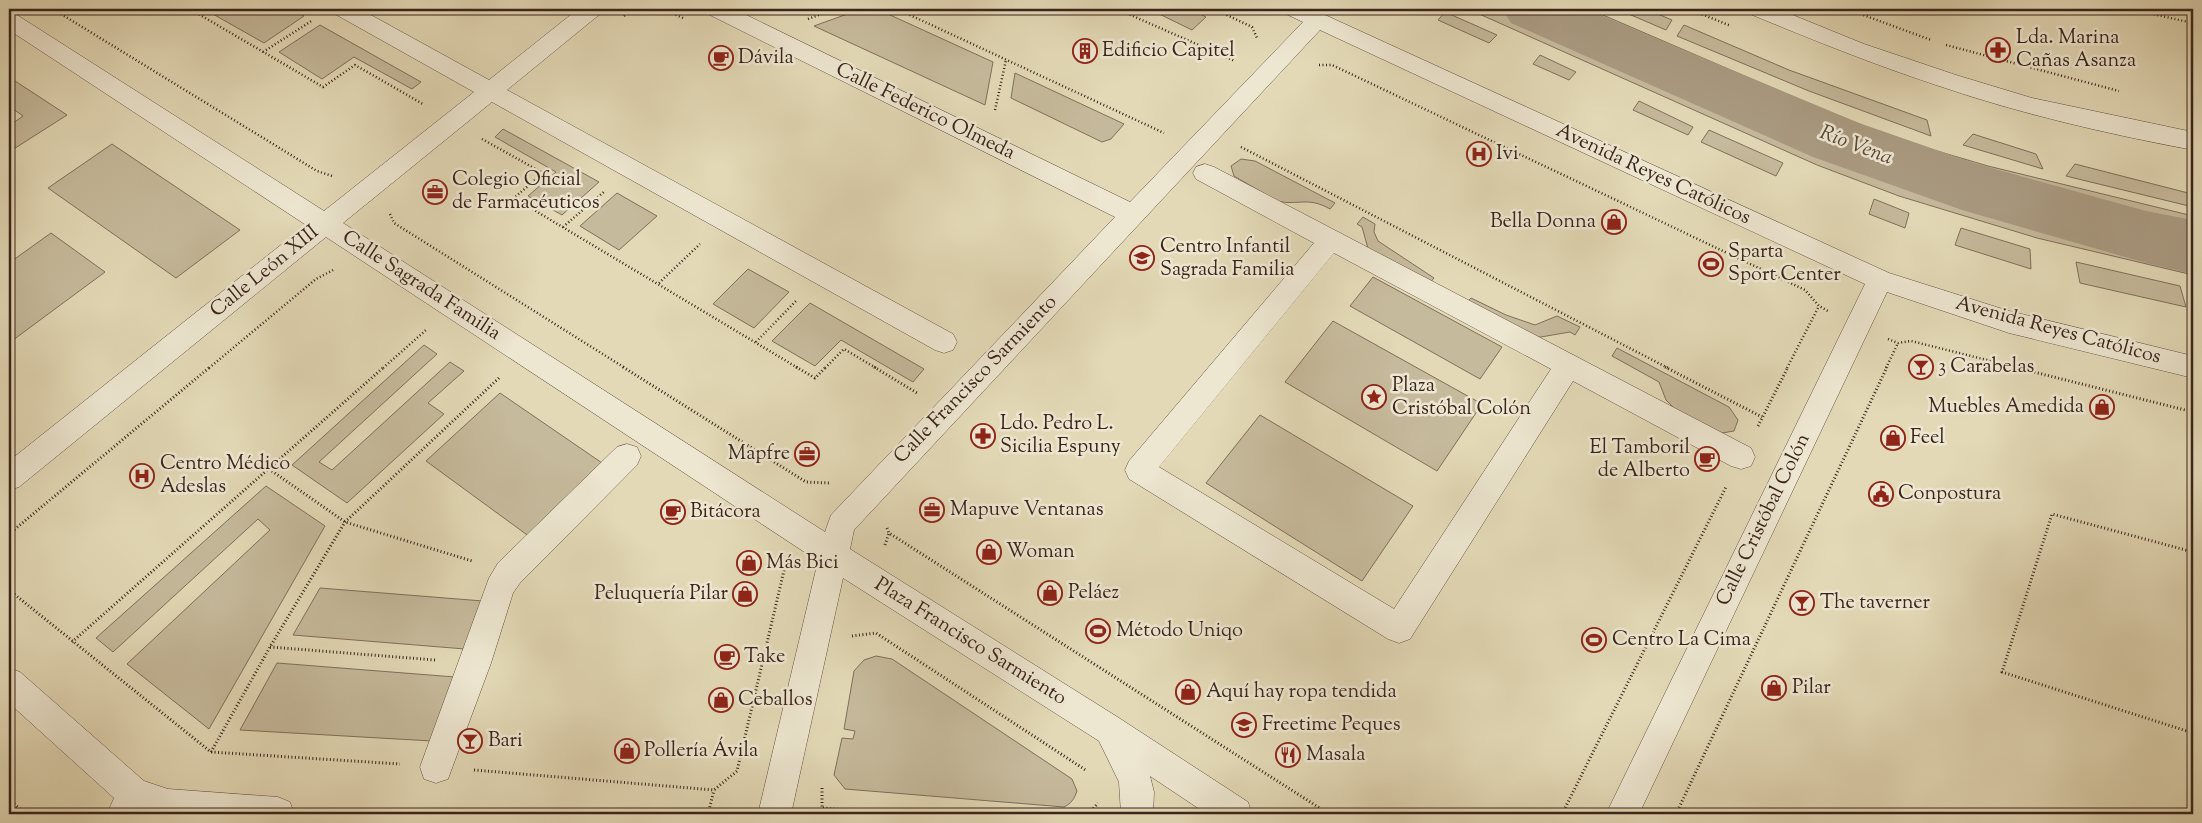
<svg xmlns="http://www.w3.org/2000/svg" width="2202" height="823" font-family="'Sorts Mill Goudy',serif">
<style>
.green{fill:#c6ba9c;stroke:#806f5c}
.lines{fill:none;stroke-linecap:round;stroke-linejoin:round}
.river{fill:#aa9b82;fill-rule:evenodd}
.minor-casing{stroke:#645142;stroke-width:1}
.path-far1{stroke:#3a241c;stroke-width:2.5;stroke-dasharray:1 2.5;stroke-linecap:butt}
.path{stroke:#3a241c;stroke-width:3;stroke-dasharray:1 2.5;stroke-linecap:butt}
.minor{fill:#ede6d0;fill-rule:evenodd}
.labels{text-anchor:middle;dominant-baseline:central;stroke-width:5;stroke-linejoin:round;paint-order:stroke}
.poi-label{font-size:20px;fill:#3a241c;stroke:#ede6d0;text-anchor:start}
.street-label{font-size:20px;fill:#3a241c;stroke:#ede6d0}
.water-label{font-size:21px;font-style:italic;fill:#5c483b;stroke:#ede6d0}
</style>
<rect width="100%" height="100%" fill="#e3d9b6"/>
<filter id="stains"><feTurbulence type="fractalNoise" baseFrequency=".004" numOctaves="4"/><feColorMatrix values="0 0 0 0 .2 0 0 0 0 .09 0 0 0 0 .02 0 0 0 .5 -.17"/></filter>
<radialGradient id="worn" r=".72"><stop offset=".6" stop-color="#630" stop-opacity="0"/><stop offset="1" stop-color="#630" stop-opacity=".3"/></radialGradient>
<!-- green -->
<path class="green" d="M 204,9 L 292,9 L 304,16 L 264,43 Z
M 861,9 L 877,9 L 993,62 L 985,105 L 814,26 Z
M 1149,9 L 1190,9 L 1206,17 L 1192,30 Z
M 1468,9 L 1589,9 L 1819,108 L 1900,140 L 1988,166 L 2193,216 L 2193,275 L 2037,238 L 1899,196 L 1817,165 Z
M 1617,9 L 1646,9 L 1672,20 L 1666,30 Z
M 1445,12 L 1497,35 L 1489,43 L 1438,20 Z
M 320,25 L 421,82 L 412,89 L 354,57 L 322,79 L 279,52 Z
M 1684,25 L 1789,70 L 1927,120 L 1931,136 L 1809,91 L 1677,36 Z
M 1540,55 L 1576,72 L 1569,80 L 1533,64 Z
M 1015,73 L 1124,124 L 1111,139 L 1102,142 L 1011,98 Z
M 9,77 L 67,115 L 9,152 L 9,126 L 23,116 L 9,106 Z
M 1639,101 L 1693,127 L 1688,135 L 1633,110 Z
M 503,129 L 599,182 L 562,215 L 528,196 L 556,172 L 495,137 Z
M 1709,130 L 1783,163 L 1776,176 L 1701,142 Z
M 1973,134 L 2036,154 L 2043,169 L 1963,145 Z
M 112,144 L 240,230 L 176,278 L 48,188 Z
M 1241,159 L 1255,161 L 1335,203 L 1330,209 C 1307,196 1299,206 1277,201 L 1234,176 L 1231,166 Z
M 2075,164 L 2192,194 L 2193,207 L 2066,176 Z
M 617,193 L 657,216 L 619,250 L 580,226 Z
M 1874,199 L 1909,213 L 1905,228 L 1869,214 Z
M 1363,217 L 1375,224 L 1374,232 L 1378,241 L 1434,278 L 1429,284 L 1369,252 L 1362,227 L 1357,224 Z
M 1961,228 L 2030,249 L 2031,269 L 1955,245 Z
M 51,233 L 105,272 L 9,343 L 9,263 Z
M 2076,262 L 2180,286 L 2186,307 L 2080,283 Z
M 748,269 L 789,292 L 754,328 L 713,304 Z
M 1373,277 L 1502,347 L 1480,379 L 1350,306 Z
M 1471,298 L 1506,315 L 1535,325 L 1557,316 L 1580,327 L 1575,335 L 1570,332 L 1529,339 L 1465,304 Z
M 810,303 L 924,369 L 913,382 L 841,340 L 815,366 L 772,341 Z
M 1333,321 L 1482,404 L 1437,471 L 1285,382 Z
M 424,345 L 437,354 L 319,462 L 332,470 L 450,362 L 464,371 L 428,403 L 444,414 L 347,503 L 292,465 Z
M 1617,348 L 1729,407 L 1738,420 L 1734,431 L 1722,433 L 1676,410 L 1666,400 L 1659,382 L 1612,356 Z
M 500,393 L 605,465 L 530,537 L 426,461 Z
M 1260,415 L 1413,506 L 1362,581 L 1206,483 Z
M 266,486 L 325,526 L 209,729 L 127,664 L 270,530 L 258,519 L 113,652 L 96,638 Z
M 320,588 L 483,601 L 465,649 L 293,635 Z
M 876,656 L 892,659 L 1072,779 L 1077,791 C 1074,799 1072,803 1064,807 L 845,789 L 834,775 L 842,738 L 853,739 L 855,731 L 844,729 L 854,671 L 864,660 Z
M 277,663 L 455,677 L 432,741 L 240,730 Z"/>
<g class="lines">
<!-- river -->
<path class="river" d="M 1502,9 L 1586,9 L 1859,123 L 1974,163 L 2146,211 L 2193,220 L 2193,274 L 2146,263 L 1962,210 L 1813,157 L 1511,23 Z"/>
<defs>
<path id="minor" d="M 332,9 L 360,9 L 489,80 L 578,9 L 603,9 L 600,14 L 507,90 L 953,334 L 957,342 L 953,350 L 944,353 L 935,350 L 492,102 L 343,223 L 825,532 L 831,515 L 1115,217 L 708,14 L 705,9 L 734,9 L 1130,202 L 1303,22 L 1286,14 L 1283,9 L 1312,9 L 1889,273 L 2009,311 L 2193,356 L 2193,378 L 2009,333 L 1887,292 L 1639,814 L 1606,814 L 1865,284 L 1320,30 L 854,530 L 850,549 L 1119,718 L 1248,802 L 1252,814 L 1207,814 L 1150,776 L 1154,792 L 1153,814 L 1121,814 L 1119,782 L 1099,741 L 843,578 L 791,814 L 758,814 L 818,561 L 326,237 L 19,487 L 9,490 L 9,461 L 306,225 L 9,30 L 9,13 L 17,15 L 324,211 L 474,92 L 335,14 Z
M 1747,9 L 1778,9 L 1864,44 L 1956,75 L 2032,98 L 2193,132 L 2193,150 C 2108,134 2021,114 1939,86 C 1875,65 1813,40 1750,14 Z
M 1205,164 L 1214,167 L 1751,448 L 1755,457 L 1751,466 L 1741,469 L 1731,466 L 1573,381 L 1410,639 L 1399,643 L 1388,639 L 1129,479 L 1125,470 L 1129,461 L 1314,243 L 1196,179 L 1193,173 L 1196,167 ZM 1334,253 L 1551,369 L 1394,609 L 1159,467 Z
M 627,444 L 637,447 L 641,456 L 637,465 L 520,583 L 513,593 L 491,663 L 448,779 L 436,783 L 424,779 L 420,767 L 489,578 L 498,563 L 617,447 Z
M 9,668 L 20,672 L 144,781 L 168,789 L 278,797 L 290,802 L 294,814 L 107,814 L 114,798 L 9,703 Z"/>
</defs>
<!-- minor casing -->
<use href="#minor" class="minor-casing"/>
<!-- path-far1 -->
<path class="path-far1" d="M 190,9 L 323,87 L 355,65 L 423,104
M 663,9 L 685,19
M 897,9 L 1164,133
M 1117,9 L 1235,61
M 1214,9 L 1252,27 L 1257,38
M 1689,9 L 1731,26
M 1847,9 L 1931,40
M 2130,9 L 2193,23
M 61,14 L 317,171 L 332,176
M 624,16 L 633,9
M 808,19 L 835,9
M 1946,45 L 2119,91
M 263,52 L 313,20
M 1319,65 L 1332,65 L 1805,290 L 1819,306 L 1828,311
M 995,110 L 1006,60
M 482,139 L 543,173 L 514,198 L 798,368
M 1241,147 L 1668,368
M 390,214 L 394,223 L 625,368
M 563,227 L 605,191
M 659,283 L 700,244
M 1888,339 L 1898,343 L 1911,341 L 2019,368
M 756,342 L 797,300
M 209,368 L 316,279 L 335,269
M 383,368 L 426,330
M 825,368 L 844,349 L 876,368
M 1787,368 L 1819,306
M 1886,368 L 1898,343"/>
<!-- path -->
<path class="path" d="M 623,367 L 806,482 L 829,483
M 796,367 L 815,378 L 826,367
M 874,367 L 917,393
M 1665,367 L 1762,417
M 2014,367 L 2193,412
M 1758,426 L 1788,367
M 269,469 L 345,522 L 472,561
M 887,528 L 889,533 L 1329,814
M 9,534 L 210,367
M 885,545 L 889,533
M 2190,551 L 2193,589
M 2193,552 L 2052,514 L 2002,672 L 2193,733
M 9,590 L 211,752 L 400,764
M 852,636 L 876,633 L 1087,771
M 72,642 L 384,367
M 270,647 L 435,660
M 211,752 L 270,647 L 345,522 L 500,377
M 474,770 L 714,790 L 737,771 L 785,566
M 822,788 L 822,808 L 897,814
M 9,799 L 25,814
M 708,814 L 714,790
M 1089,814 L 1098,803
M 1562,814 L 1726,487
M 1676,814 L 1887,367"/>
<!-- minor -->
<use href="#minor" class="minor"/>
</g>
<!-- icons -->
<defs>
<symbol id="pharmacy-ring" viewBox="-11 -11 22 22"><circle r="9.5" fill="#ede6d0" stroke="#8f2418" stroke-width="1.5"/><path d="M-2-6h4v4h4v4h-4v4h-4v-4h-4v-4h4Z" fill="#8f2418"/></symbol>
<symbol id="building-ring" viewBox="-11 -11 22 22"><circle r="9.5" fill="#ede6d0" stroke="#8f2418" stroke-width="1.5"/><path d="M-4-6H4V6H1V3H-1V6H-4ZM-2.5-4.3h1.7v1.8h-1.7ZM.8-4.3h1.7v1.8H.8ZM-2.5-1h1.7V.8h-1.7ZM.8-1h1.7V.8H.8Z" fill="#8f2418"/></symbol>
<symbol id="cafe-ring" viewBox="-11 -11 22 22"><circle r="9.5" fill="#ede6d0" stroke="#8f2418" stroke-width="1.5"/><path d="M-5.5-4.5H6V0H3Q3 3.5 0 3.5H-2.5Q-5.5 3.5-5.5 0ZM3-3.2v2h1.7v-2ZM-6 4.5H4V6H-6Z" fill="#8f2418"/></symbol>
<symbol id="hospital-ring" viewBox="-11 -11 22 22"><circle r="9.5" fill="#ede6d0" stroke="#8f2418" stroke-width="1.5"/><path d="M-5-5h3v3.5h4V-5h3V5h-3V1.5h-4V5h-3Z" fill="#8f2418"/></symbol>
<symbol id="office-ring" viewBox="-11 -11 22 22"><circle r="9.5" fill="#ede6d0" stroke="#8f2418" stroke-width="1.5"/><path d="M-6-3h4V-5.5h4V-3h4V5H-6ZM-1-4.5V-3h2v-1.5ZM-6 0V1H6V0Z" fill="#8f2418"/></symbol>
<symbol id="shop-ring" viewBox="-11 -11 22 22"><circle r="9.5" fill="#ede6d0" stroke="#8f2418" stroke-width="1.5"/><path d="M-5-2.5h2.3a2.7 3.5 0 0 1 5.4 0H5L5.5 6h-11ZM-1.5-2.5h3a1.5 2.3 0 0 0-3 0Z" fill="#8f2418"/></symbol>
<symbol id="school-ring" viewBox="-11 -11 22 22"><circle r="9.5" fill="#ede6d0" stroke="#8f2418" stroke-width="1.5"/><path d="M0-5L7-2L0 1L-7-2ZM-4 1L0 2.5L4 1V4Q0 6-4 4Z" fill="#8f2418"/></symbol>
<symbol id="stadium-ring" viewBox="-11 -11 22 22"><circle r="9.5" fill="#ede6d0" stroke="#8f2418" stroke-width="1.5"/><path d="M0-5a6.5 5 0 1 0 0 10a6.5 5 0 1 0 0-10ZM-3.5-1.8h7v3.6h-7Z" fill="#8f2418"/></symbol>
<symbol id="bar-ring" viewBox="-11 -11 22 22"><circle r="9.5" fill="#ede6d0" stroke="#8f2418" stroke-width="1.5"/><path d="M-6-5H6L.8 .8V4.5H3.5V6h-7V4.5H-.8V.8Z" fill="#8f2418"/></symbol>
<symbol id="sight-ring" viewBox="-11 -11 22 22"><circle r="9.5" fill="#ede6d0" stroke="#8f2418" stroke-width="1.5"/><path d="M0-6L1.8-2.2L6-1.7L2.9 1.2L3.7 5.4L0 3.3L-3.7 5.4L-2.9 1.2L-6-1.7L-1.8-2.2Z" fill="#8f2418"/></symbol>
<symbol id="civic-ring" viewBox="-11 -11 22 22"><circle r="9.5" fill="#ede6d0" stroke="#8f2418" stroke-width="1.5"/><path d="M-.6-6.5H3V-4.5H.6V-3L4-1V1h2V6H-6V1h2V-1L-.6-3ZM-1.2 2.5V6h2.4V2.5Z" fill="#8f2418"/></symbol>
<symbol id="restaurant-ring" viewBox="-11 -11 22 22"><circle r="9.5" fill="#ede6d0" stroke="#8f2418" stroke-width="1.5"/><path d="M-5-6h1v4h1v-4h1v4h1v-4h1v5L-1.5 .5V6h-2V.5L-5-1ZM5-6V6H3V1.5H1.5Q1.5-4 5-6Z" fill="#8f2418"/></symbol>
</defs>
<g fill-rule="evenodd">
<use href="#pharmacy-ring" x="1984" y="36" width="28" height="28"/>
<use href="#building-ring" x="1071" y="37" width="28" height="28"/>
<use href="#cafe-ring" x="707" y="44" width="28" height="28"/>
<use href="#hospital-ring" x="1465" y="140" width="28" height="28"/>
<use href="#office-ring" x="421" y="178" width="28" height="28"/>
<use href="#shop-ring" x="1600" y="208" width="28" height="28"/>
<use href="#school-ring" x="1128" y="244" width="28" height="28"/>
<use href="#stadium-ring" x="1697" y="250" width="28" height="28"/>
<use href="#bar-ring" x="1907" y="353" width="28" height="28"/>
<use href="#sight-ring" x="1360" y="383" width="28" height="28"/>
<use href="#shop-ring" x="2088" y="393" width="28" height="28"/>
<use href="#pharmacy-ring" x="969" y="422" width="28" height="28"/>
<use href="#shop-ring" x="1879" y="424" width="28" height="28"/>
<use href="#office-ring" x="793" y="440" width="28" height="28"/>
<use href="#cafe-ring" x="1693" y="445" width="28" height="28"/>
<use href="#hospital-ring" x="128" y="462" width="28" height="28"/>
<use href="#civic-ring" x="1867" y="480" width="28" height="28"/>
<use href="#office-ring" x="918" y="496" width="28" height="28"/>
<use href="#cafe-ring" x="659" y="498" width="28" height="28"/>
<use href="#shop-ring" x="975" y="538" width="28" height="28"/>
<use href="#shop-ring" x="735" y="549" width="28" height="28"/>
<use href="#shop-ring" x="1036" y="579" width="28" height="28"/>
<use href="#shop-ring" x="731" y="580" width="28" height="28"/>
<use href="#bar-ring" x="1788" y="589" width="28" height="28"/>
<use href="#stadium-ring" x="1084" y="617" width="28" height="28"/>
<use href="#stadium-ring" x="1580" y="626" width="28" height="28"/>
<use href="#cafe-ring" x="713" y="643" width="28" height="28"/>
<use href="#shop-ring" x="1760" y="674" width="28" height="28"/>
<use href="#shop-ring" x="1174" y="678" width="28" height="28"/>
<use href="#shop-ring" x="707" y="686" width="28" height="28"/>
<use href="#school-ring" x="1230" y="711" width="28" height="28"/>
<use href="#bar-ring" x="456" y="727" width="28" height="28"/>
<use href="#shop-ring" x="613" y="737" width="28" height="28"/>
<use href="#restaurant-ring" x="1274" y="741" width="28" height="28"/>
</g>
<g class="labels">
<!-- poi labels -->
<g class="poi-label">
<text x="2016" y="38">Lda. Marina<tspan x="2016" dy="23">Cañas Asanza</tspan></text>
<text x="1102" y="51">Edificio Capitel</text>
<text x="738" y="58">Dávila</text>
<text x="1496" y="154">Ivi</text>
<text x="452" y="180">Colegio Oficial<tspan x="452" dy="23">de Farmacéuticos</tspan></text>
<text x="1596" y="222" text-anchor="end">Bella Donna</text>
<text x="1160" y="247">Centro Infantil<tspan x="1160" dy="23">Sagrada Familia</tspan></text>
<text x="1728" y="252">Sparta<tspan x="1728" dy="23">Sport Center</tspan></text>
<text x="1938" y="367">3 Carabelas</text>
<text x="1392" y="386">Plaza<tspan x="1392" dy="23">Cristóbal Colón</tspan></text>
<text x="2084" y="407" text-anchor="end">Muebles Amedida</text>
<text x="1000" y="424">Ldo. Pedro L.<tspan x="1000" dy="23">Sicilia Espuny</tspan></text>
<text x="1910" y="438">Feel</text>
<text x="1690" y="448" text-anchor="end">El Tamboril<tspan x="1690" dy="23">de Alberto</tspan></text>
<text x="790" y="454" text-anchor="end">Mapfre</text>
<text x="160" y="464">Centro Médico<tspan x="160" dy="23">Adeslas</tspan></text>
<text x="1898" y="494">Conpostura</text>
<text x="950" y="510">Mapuve Ventanas</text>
<text x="690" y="512">Bitácora</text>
<text x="1006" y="552">Woman</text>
<text x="766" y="563">Más Bici</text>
<text x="1068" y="593">Peláez</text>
<text x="728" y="594" text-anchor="end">Peluquería Pilar</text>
<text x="1820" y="603">The taverner</text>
<text x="1116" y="631">Método Uniqo</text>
<text x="1612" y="640">Centro La Cima</text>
<text x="744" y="657">Take</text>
<text x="1792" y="688">Pilar</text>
<text x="1206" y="692">Aquí hay ropa tendida</text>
<text x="738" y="700">Ceballos</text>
<text x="1262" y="725">Freetime Peques</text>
<text x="488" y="741">Bari</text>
<text x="644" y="751">Pollería Ávila</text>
<text x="1306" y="755">Masala</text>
</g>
<!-- street labels -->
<g class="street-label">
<text transform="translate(925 112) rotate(26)">Calle Federico Olmeda</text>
<text transform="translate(1653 175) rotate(25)">Avenida Reyes Católicos</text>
<text transform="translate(265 272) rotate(-39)">Calle León XIII</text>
<text transform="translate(421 286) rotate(33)">Calle Sagrada Familia</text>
<text transform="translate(2058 331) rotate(15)">Avenida Reyes Católicos</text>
<text transform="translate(976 380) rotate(-46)">Calle Francisco Sarmiento</text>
<text transform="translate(1764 520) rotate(-64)">Calle Cristóbal Colón</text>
<text transform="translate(970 642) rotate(32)">Plaza Francisco Sarmiento</text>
</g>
<!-- water labels -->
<g class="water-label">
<text transform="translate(1856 146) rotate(21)">Río Vena</text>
</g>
</g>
<!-- margin -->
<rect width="2202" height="823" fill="none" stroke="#e3d9b6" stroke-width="30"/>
<rect x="10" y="10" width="2182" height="803" fill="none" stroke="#3a241c" stroke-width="2.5"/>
<rect x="15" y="15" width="2172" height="793" fill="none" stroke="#3a241c"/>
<rect width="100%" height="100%" filter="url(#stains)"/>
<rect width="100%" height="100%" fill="url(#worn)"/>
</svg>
